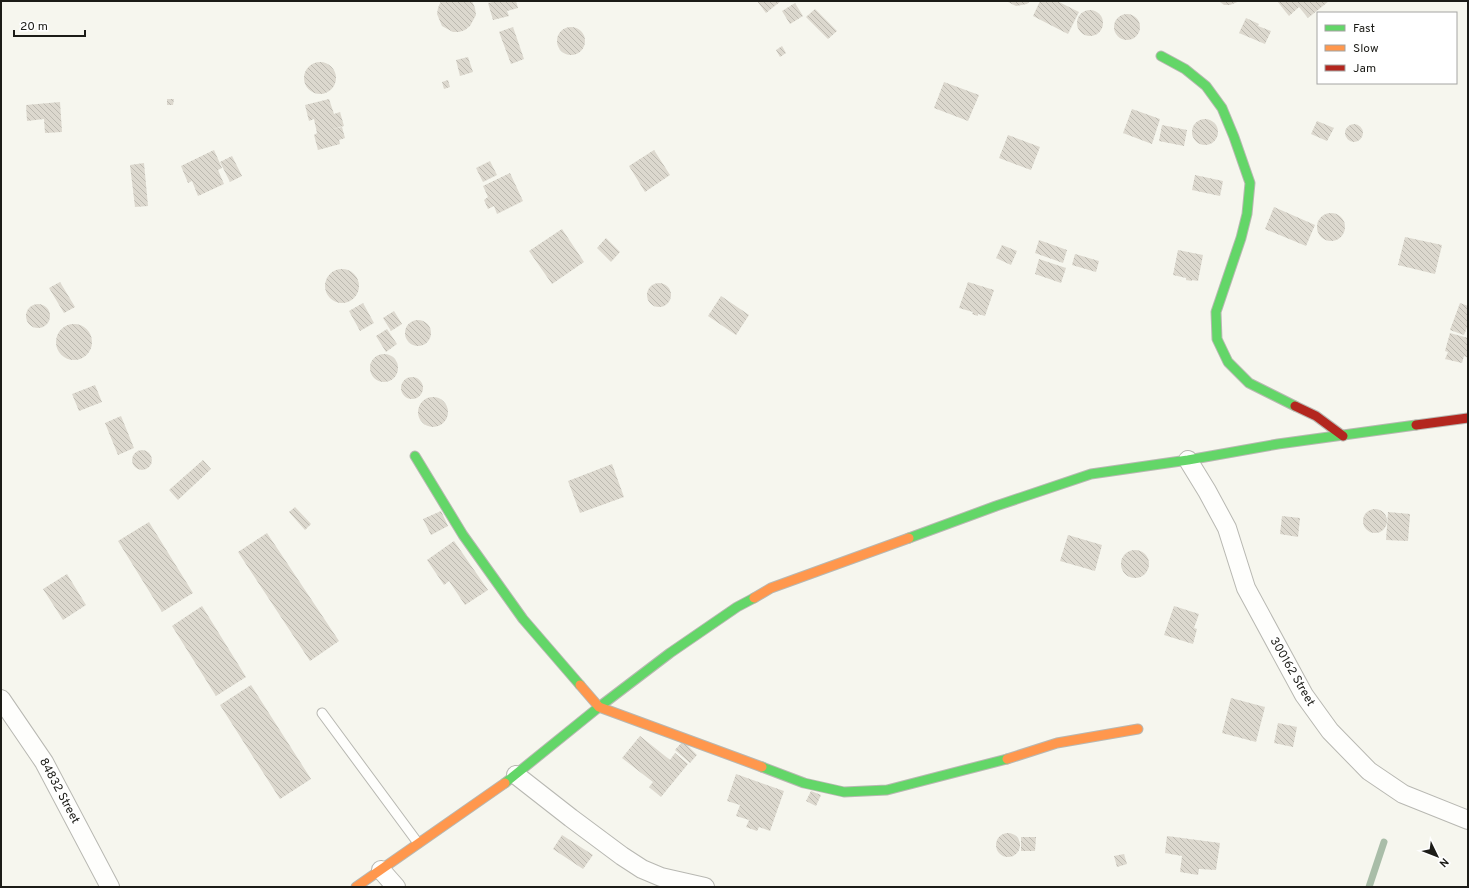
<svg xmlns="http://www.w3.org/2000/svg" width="1469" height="888" font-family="Overpass,sans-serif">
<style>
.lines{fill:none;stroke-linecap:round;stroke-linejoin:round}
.stream{stroke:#a9bda8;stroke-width:7}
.building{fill:url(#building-back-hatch)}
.lane-casing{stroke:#b8b8b2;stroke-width:11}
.street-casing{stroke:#b8b8b2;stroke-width:20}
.fast-casing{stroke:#b8b8b2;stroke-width:11}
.slow-casing{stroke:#b8b8b2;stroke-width:11}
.jam-casing{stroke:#b8b8b2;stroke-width:11}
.lane{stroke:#fefefc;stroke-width:9}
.street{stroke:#fefefc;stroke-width:18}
.fast{stroke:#63d668;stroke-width:9}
.slow{stroke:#ff974d;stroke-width:9}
.jam{stroke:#b3261e;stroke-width:9}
.labels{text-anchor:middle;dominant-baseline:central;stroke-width:4;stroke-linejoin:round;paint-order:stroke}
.street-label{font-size:12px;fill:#1c1c17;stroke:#fff}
</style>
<defs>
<pattern id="building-back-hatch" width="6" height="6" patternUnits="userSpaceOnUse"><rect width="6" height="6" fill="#dcd8ce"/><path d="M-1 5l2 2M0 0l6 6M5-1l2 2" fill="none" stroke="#bcb9b0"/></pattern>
</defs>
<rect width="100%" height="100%" fill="#f6f6ee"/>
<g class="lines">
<!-- stream -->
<path class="stream" d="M 1369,887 L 1384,842"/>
</g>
<!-- building -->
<path class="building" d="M 441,1 L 472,1 L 475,8 L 476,15 L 470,26 L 465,30 L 459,32 L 453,32 L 442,26 L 437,14 L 438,8 Z
M 497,1 L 516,1 L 518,8 L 507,11 L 509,16 L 493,20 L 488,3 Z
M 757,1 L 781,1 L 766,13 Z
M 1006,1 L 1030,1 L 1027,4 L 1016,6 Z
M 1040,1 L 1057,1 L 1079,12 L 1068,34 L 1033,16 Z
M 1219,1 L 1240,1 L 1230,5 L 1224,5 Z
M 1277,1 L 1329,1 L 1308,18 L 1299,7 L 1289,16 Z
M 795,3 L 803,16 L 790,24 L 782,11 Z
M 815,9 L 837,31 L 828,39 L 806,17 Z
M1077 23a13 13 0 1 1 26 0a13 13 0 1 1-26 0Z
M1114 27a13 13 0 1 1 26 0a13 13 0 1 1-26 0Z
M 1246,18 L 1259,24 L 1258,26 L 1271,31 L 1265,44 L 1239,33 Z
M557 41a14 14 0 1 1 28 0a14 14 0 1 1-28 0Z
M 513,27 L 524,59 L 511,64 L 499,32 Z
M 782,46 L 786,53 L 780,57 L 776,50 Z
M 468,57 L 473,72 L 460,76 L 456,60 Z
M304 78a16 16 0 1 1 32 0a16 16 0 1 1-32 0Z
M 448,80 L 450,87 L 444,89 L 442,82 Z
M 944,82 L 979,95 L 968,121 L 934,108 Z
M 167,99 L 174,99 L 173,105 L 167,105 Z
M 329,99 L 334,114 L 340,112 L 344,126 L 329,130 L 342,127 L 345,138 L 339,140 L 340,144 L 318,150 L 314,135 L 317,133 L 314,119 L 309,121 L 305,105 Z
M 60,102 L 62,132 L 45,133 L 44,119 L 27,121 L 26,105 Z
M 1132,109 L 1160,119 L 1152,144 L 1123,133 Z
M1192 132a13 13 0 1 1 26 0a13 13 0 1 1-26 0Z
M 1317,121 L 1334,128 L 1327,141 L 1311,134 Z
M1345 133a9 9 0 1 1 18 0a9 9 0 1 1-18 0Z
M 1162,125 L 1187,130 L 1184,146 L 1159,141 Z
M 1008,135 L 1040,147 L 1031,170 L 999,158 Z
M 214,150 L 222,168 L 218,170 L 224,184 L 198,196 L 192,181 L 188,183 L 181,166 Z
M 654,150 L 670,175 L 645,192 L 629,166 Z
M 232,156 L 242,176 L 230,182 L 220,162 Z
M 490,161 L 497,175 L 483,182 L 476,168 Z
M 144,163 L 148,206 L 135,207 L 130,165 Z
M 510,173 L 523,201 L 497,214 L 494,206 L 488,209 L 484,200 L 488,197 L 483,186 Z
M 1195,175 L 1223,181 L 1220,196 L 1192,190 Z
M 1274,207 L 1315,225 L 1306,246 L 1265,229 Z
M1317 227a14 14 0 1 1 28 0a14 14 0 1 1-28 0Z
M 562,229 L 584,262 L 552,284 L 529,251 Z
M 1405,237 L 1442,245 L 1435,274 L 1398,265 Z
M 606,238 L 620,252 L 611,262 L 597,248 Z
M 1039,240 L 1067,250 L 1063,263 L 1035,253 Z
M 1002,245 L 1017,251 L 1011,265 L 996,258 Z
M 1178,250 L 1203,255 L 1198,281 L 1192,280 L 1192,281 L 1186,280 L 1186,278 L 1173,275 Z
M 1075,254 L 1099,261 L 1096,272 L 1072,265 Z
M 1039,259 L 1066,268 L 1061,283 L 1035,274 Z
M325 286a17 17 0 1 1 34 0a17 17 0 1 1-34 0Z
M 60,282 L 75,307 L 64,313 L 49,288 Z
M 968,282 L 994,290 L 985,316 L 978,314 L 978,316 L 972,314 L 973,312 L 959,308 Z
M647 295a12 12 0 1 1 24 0a12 12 0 1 1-24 0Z
M 721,296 L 749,315 L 736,335 L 708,316 Z
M 363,303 L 374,323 L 360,331 L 349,311 Z
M 1460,303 L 1468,306 L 1468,325 L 1464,335 L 1450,330 Z
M26 316a12 12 0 1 1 24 0a12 12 0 1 1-24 0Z
M 394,311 L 402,324 L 391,331 L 383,318 Z
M405 333a13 13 0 1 1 26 0a13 13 0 1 1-26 0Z
M56 342a18 18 0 1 1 36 0a18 18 0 1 1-36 0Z
M 387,329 L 397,344 L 386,352 L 376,336 Z
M 1450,333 L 1468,338 L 1468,358 L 1464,356 L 1462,363 L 1445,359 L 1448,352 L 1445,351 Z
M370 368a14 14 0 1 1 28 0a14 14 0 1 1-28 0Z
M401 388a11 11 0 1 1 22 0a11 11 0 1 1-22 0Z
M 95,385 L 102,402 L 79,411 L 72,394 Z
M418 412a15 15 0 1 1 30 0a15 15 0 1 1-30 0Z
M 121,416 L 134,448 L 118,455 L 105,423 Z
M132 460a10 10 0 1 1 20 0a10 10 0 1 1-20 0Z
M 203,460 L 211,469 L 178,500 L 169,490 Z
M 612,464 L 624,497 L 580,513 L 568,481 Z
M 295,507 L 311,524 L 305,530 L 289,512 Z
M1363 521a12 12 0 1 1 24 0a12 12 0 1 1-24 0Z
M 441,511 L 448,526 L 431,535 L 423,519 Z
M 1388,512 L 1410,514 L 1408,541 L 1386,540 Z
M 1282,516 L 1300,518 L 1298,537 L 1280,534 Z
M 149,522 L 193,593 L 162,612 L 118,541 Z
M 267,533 L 339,641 L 310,661 L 238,552 Z
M 1068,535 L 1102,545 L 1095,571 L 1060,561 Z
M 454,541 L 488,590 L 465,605 L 449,581 L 444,585 L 427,560 Z
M1121 564a14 14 0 1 1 28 0a14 14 0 1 1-28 0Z
M 67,574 L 86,605 L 63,620 L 43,589 Z
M 202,606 L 246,677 L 216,696 L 172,626 Z
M 1174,606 L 1199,614 L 1194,628 L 1197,629 L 1193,644 L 1164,635 Z
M 251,685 L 311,779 L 280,799 L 220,705 Z
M 1231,698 L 1265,707 L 1256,742 L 1222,733 Z
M 1278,723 L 1297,727 L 1293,747 L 1274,743 Z
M 640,736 L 670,760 L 675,753 L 688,764 L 661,797 L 649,787 L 653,782 L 622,758 Z
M 683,741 L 697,755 L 690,763 L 675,750 Z
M 736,774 L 784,791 L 770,831 L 759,827 L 757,831 L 746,827 L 749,820 L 736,816 L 740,805 L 727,801 Z
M 811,791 L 821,795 L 816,806 L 806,801 Z
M996 845a12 12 0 1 1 24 0a12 12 0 1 1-24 0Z
M 562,835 L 593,855 L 583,869 L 553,849 Z
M 1167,836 L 1220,843 L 1216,870 L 1199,869 L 1198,875 L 1180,872 L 1182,856 L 1165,853 Z
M 1021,837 L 1036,837 L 1035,851 L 1021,851 Z
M 1124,854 L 1127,864 L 1117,867 L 1114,856 Z"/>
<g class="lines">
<defs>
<path id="lane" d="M 322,713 L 418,843"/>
<path id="street" d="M 1188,460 L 1207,491 L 1227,528 L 1246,588 L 1304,695 L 1330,731 L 1369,771 L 1403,794 L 1468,820
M 1,699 L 44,762 L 110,887
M 516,775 L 571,818 L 622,856 L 642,869 L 661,877 L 705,887
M 381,870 L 396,887"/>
<path id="fast" d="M 1161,56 L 1185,69 L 1206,86 L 1222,108 L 1234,137 L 1250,183 L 1247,214 L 1241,238 L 1216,312 L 1217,339 L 1228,362 L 1249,383 L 1295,406
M 415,456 L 463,535 L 523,619 L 580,685
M 909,538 L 996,506 L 1091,474 L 1188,460 L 1278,444 L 1416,425
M 762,767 L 804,783 L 844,792 L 887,790 L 1007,759
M 505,783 L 599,707 L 670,653 L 737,607 L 754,598"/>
<path id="slow" d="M 754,598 L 771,588 L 909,538
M 580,685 L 599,707 L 762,767
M 1007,759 L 1057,743 L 1138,729
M 356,887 L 505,783"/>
<path id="jam" d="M 1295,406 L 1316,416 L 1343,436
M 1416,425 L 1468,418"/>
</defs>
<!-- lane casing -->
<use href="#lane" class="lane-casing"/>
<!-- street casing -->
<use href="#street" class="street-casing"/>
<!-- fast casing -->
<use href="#fast" class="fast-casing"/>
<!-- slow casing -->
<use href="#slow" class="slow-casing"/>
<!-- jam casing -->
<use href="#jam" class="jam-casing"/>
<!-- lane -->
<use href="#lane" class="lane"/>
<!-- street -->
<use href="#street" class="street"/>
<!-- fast -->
<use href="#fast" class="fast"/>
<!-- slow -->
<use href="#slow" class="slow"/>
<!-- jam -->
<use href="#jam" class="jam"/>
</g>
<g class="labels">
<!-- street labels -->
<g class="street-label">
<text transform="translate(1292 672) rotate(60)">300162 Street</text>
<text transform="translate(59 791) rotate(62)">84832 Street</text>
</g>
</g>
<!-- border -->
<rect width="1469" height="888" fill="none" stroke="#1c1c17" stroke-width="4"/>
<!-- legend -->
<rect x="1317" y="12" width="140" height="72" fill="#ffffff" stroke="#a4a4a2"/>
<rect x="1325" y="25" width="20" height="6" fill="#63d668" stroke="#a4a4a2"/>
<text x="1353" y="32" font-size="12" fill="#1c1c17">Fast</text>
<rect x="1325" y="45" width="20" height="6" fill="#ff974d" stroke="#a4a4a2"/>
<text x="1353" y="52" font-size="12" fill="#1c1c17">Slow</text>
<rect x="1325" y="65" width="20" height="6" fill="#b3261e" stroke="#a4a4a2"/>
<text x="1353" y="72" font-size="12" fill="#1c1c17">Jam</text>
<!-- north arrow -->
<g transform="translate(1437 856) rotate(133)" stroke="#ffffff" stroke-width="3" paint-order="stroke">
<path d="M0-3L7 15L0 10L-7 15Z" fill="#1c1c17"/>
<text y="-6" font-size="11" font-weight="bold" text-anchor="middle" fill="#1c1c17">N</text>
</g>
<!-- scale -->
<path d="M14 30v6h71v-6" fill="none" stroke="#1c1c17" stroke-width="2"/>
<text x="20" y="30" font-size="12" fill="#1c1c17" stroke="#ffffff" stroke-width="3" paint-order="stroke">20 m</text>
</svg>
